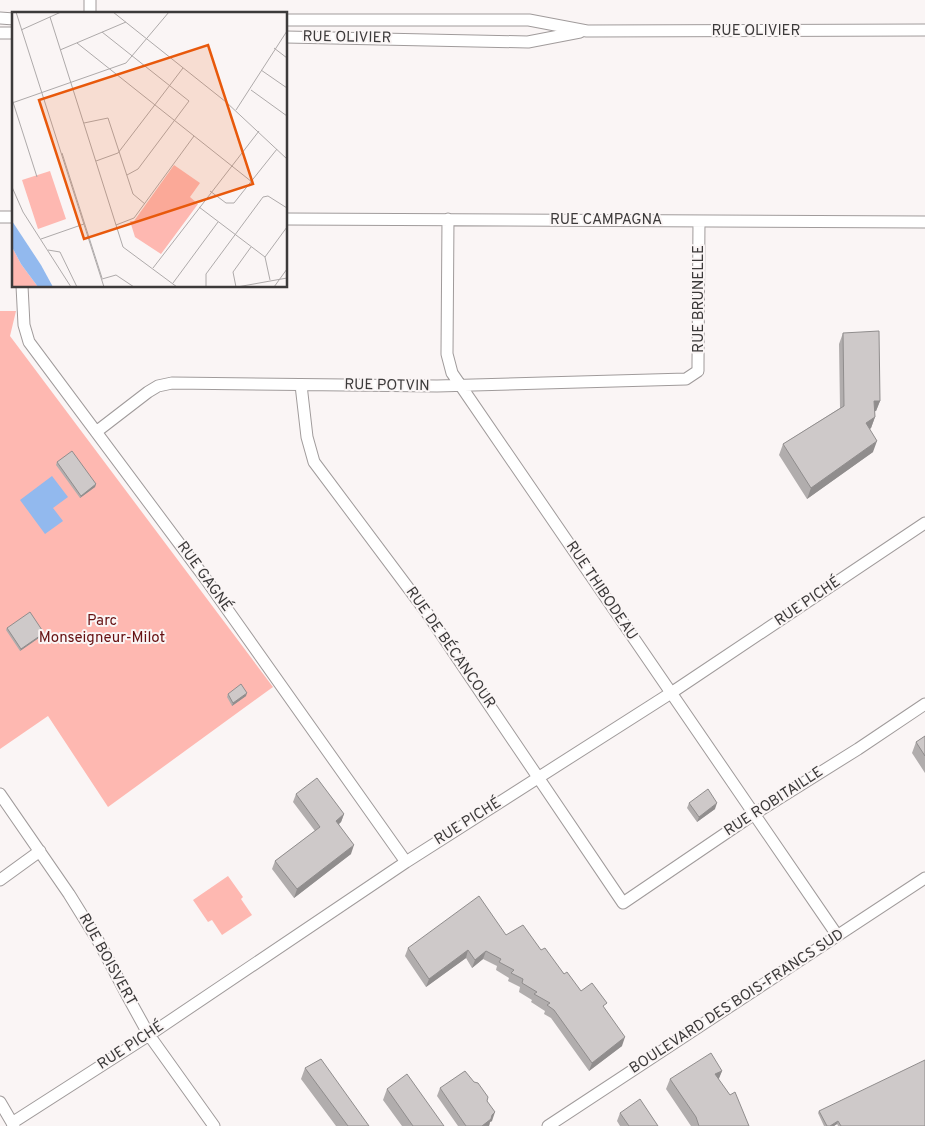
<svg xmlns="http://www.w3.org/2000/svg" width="925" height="1126" font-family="Overpass,sans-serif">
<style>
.green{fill:#feb8b1}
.water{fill:#92b9ee}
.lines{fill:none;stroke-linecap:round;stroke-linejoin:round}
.minor-casing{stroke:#a09b9b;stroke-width:13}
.minor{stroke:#fff;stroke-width:11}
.wall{fill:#b1adad}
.shaded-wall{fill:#908d8d}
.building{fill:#cec9c9;stroke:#908d8d}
.labels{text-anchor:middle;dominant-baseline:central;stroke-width:4;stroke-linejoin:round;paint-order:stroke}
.street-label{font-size:15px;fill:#3c3a3a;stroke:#faf5f5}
.park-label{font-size:15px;fill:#661112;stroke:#faf5f5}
.inset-road{fill:none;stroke:#aeaaaa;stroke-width:1}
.view{fill:#e8590c;fill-opacity:0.15;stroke:#e8590c;stroke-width:2.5}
.inset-edge{fill:none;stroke:#3c3a3a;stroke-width:2.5}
</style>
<rect width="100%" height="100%" fill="#faf5f5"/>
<!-- green -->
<path class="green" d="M 0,311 L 16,311 L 10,336 L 273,687 L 108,807 L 48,716 L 0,749 Z
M 228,876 L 243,897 L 241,899 L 252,915 L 222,935 L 212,920 L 208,922 L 193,900 Z"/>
<!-- water -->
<path class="water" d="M 52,476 L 68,497 L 53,508 L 63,521 L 45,534 L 20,500 Z"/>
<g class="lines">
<defs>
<path id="minor" d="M 90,0 L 90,14
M 0,18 L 14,19
M 286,20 L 529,20 L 587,31 L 925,30
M 0,33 L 14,33
M 286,37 L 528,42 L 580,32
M 0,217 L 14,217
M 286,219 L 925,222
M 448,219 L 447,354 L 452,373 L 837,935
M 22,286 L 24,325 L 29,342 L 205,578 L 406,862
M 301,385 L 307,437 L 314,462 L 427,613 L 623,903 L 754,814 L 858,749 L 925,704
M 96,432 L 148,392 L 158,386 L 172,383 L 437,386 L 686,379 L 698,371 L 698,363 L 699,221
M 0,794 L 69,894 L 100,944 L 128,997 L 149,1035 L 214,1126
M 0,880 L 40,851
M 0,1102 L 14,1126
M 12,1123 L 149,1035 L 406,862 L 671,693 L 925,523
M 548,1126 L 925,878"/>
</defs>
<!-- minor casing -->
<use href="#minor" class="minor-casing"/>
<!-- minor -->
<use href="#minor" class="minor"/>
</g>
<!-- wall -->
<path class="wall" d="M 843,333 L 880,401 L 876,411 L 874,411 L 875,417 L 871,428 L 870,429 L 873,452 L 807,499 L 779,455 L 783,444 L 840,408 L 839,344 Z
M 57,462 L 96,484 L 95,487 L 80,498 L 56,465 Z
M 7,628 L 44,633 L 43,635 L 20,651 L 6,630 Z
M 228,694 L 246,696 L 232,706 L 227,697 Z
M 925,736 L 925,773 L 912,753 L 916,742 Z
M 296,794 L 344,814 L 341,822 L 339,824 L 351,854 L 294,898 L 272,869 L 275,861 L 315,831 L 293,802 Z
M 689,803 L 715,809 L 697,822 L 687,808 Z
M 506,935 L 541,950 L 581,991 L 605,1009 L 622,1046 L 589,1071 L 551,1018 L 544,1014 L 545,1011 L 531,1002 L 532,1000 L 519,992 L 520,987 L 508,981 L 509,978 L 496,970 L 497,966 L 483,959 L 472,968 L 466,958 L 426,987 L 405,956 L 408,948 Z
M 305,1068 L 369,1126 L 336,1126 L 301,1079 Z
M 722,1071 L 718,1079 L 749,1126 L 691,1126 L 666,1089 L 670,1079 Z
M 440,1088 L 487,1101 L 492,1121 L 490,1122 L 489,1126 L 458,1126 L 437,1096 Z
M 387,1089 L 444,1126 L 402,1126 L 383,1100 Z
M 819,1111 L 925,1126 L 838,1126 L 837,1124 L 834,1126 L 824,1126 L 818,1113 Z
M 620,1113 L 658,1126 L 620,1126 L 617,1121 Z"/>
<!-- shaded-wall -->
<path class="shaded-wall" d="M 874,401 L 880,401 L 876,411 L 870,412 Z
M 875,417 L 871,428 L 862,434 L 866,423 Z
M 877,441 L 873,452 L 807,499 L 811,488 Z
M 96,484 L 95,487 L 80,498 L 81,496 Z
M 44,633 L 43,635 L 20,651 L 21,649 Z
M 247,693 L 246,696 L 232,706 L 233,703 Z
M 717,803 L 715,809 L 697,822 L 699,817 Z
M 344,814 L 341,822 L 333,829 L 336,821 Z
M 354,845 L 351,854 L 294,898 L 297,889 Z
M 468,950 L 466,958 L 426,987 L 429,979 Z
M 486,951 L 483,959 L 472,968 L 475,960 Z
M 625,1037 L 622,1046 L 589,1071 L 592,1063 Z
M 722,1071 L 718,1081 L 715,1074 Z
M 495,1112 L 492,1121 L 490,1122 L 489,1126 L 482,1126 L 492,1115 Z
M 838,1121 L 837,1124 L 834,1126 L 830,1126 Z"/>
<!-- building -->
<path class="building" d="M 879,331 L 880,401 L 874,401 L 875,417 L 866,423 L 877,441 L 811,488 L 783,444 L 844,406 L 843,333 Z
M 72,451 L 96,484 L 81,496 L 57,462 Z
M 30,612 L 44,633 L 21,649 L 7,628 Z
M 241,684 L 247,693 L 233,703 L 228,694 Z
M 925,736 L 925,756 L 916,742 Z
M 317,778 L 344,814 L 336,821 L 354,845 L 297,889 L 275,861 L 320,827 L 296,794 Z
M 708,789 L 717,803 L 699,817 L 689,803 Z
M 479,896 L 506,935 L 523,925 L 541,950 L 545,948 L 564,974 L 567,972 L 581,991 L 592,983 L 607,1003 L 603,1006 L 625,1037 L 592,1063 L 554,1010 L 547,1005 L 550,1003 L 534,994 L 537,992 L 522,983 L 523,979 L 511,973 L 514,970 L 499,962 L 501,959 L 486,951 L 475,960 L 468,950 L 429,979 L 408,948 Z
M 711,1053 L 722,1071 L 715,1074 L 730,1095 L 735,1092 L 749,1126 L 699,1126 L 696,1117 L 670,1079 Z
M 321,1059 L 369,1126 L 348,1126 L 305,1068 Z
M 925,1060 L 925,1126 L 841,1126 L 838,1121 L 830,1126 L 827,1126 L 819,1111 Z
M 465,1071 L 474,1082 L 478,1083 L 488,1097 L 487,1101 L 495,1112 L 492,1115 L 491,1119 L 482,1126 L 466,1126 L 440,1088 Z
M 407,1074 L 444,1126 L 413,1126 L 387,1089 Z
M 640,1099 L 658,1126 L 629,1126 L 620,1113 Z"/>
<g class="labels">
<!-- street labels -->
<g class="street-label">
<text x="756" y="31">RUE OLIVIER</text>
<text transform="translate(347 38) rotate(1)">RUE OLIVIER</text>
<text x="606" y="220">RUE CAMPAGNA</text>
<text transform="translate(699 299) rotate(-90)">RUE BRUNELLE</text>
<text transform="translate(387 386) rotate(1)">RUE POTVIN</text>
<text transform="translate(204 577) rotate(54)">RUE GAGNÉ</text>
<text transform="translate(601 591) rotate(56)">RUE THIBODEAU</text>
<text transform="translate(808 602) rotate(-34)">RUE PICHÉ</text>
<text transform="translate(450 648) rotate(55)">RUE DE BÉCANCOUR</text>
<text transform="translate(774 802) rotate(-33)">RUE ROBITAILLE</text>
<text transform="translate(468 822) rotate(-32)">RUE PICHÉ</text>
<text transform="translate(107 960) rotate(61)">RUE BOISVERT</text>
<text transform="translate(737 1002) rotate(-33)">BOULEVARD DES BOIS-FRANCS SUD</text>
<text transform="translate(131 1046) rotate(-33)">RUE PICHÉ</text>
</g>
<!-- park labels -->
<g class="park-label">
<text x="102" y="621">Parc<tspan x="102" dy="17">Monseigneur-Milot</tspan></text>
</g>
</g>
<!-- overview -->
<g transform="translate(12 12)">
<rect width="275" height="275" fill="#faf5f5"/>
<path d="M 162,153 L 188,171 L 178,185 L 186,192 L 149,242 L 123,225 L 118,209 L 122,209 ZM 38,159 L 54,207 L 26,217 L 10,168 ZM 0,235 L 9,252 L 26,275 L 0,275 Z" fill="#feb8b1"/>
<path d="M 0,209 L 29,253 L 41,275 L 26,275 L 9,252 L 0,235 Z" fill="#92b9ee"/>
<path class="inset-road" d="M 4,0 L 92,275M 101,0 L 214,90 L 275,147M 38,5 L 111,235 L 165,275M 9,18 L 49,0M 90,20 L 177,89 L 126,157 L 115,163M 65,31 L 240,170M 262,36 L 275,46M 48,38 L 114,10M 249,58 L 275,76M 239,78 L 275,104M 0,87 L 25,165M 0,91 L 114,51 L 157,0M 224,98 L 275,19M 72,111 L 96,106 L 121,182 L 133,192M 50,141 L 90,266M 84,149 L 106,141 L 171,56M 0,175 L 11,200 L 59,275M 198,179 L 214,191 L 222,191 L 265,137M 187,195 L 253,245M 104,213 L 122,206 L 182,124M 29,227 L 72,212M 36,238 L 48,240 L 65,275M 253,245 L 275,215M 253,245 L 258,268M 141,256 L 247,119M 90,267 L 104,263 L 122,275M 161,271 L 206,210M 194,275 L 194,262 L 251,185 L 256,184 L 275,196M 224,275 L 221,260 L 239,235M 225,275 L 275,266M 262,275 L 275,257"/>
<path class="view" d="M 196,33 L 241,172 L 72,227 L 27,88 Z"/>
<rect width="275" height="275" class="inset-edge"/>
</g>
</svg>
